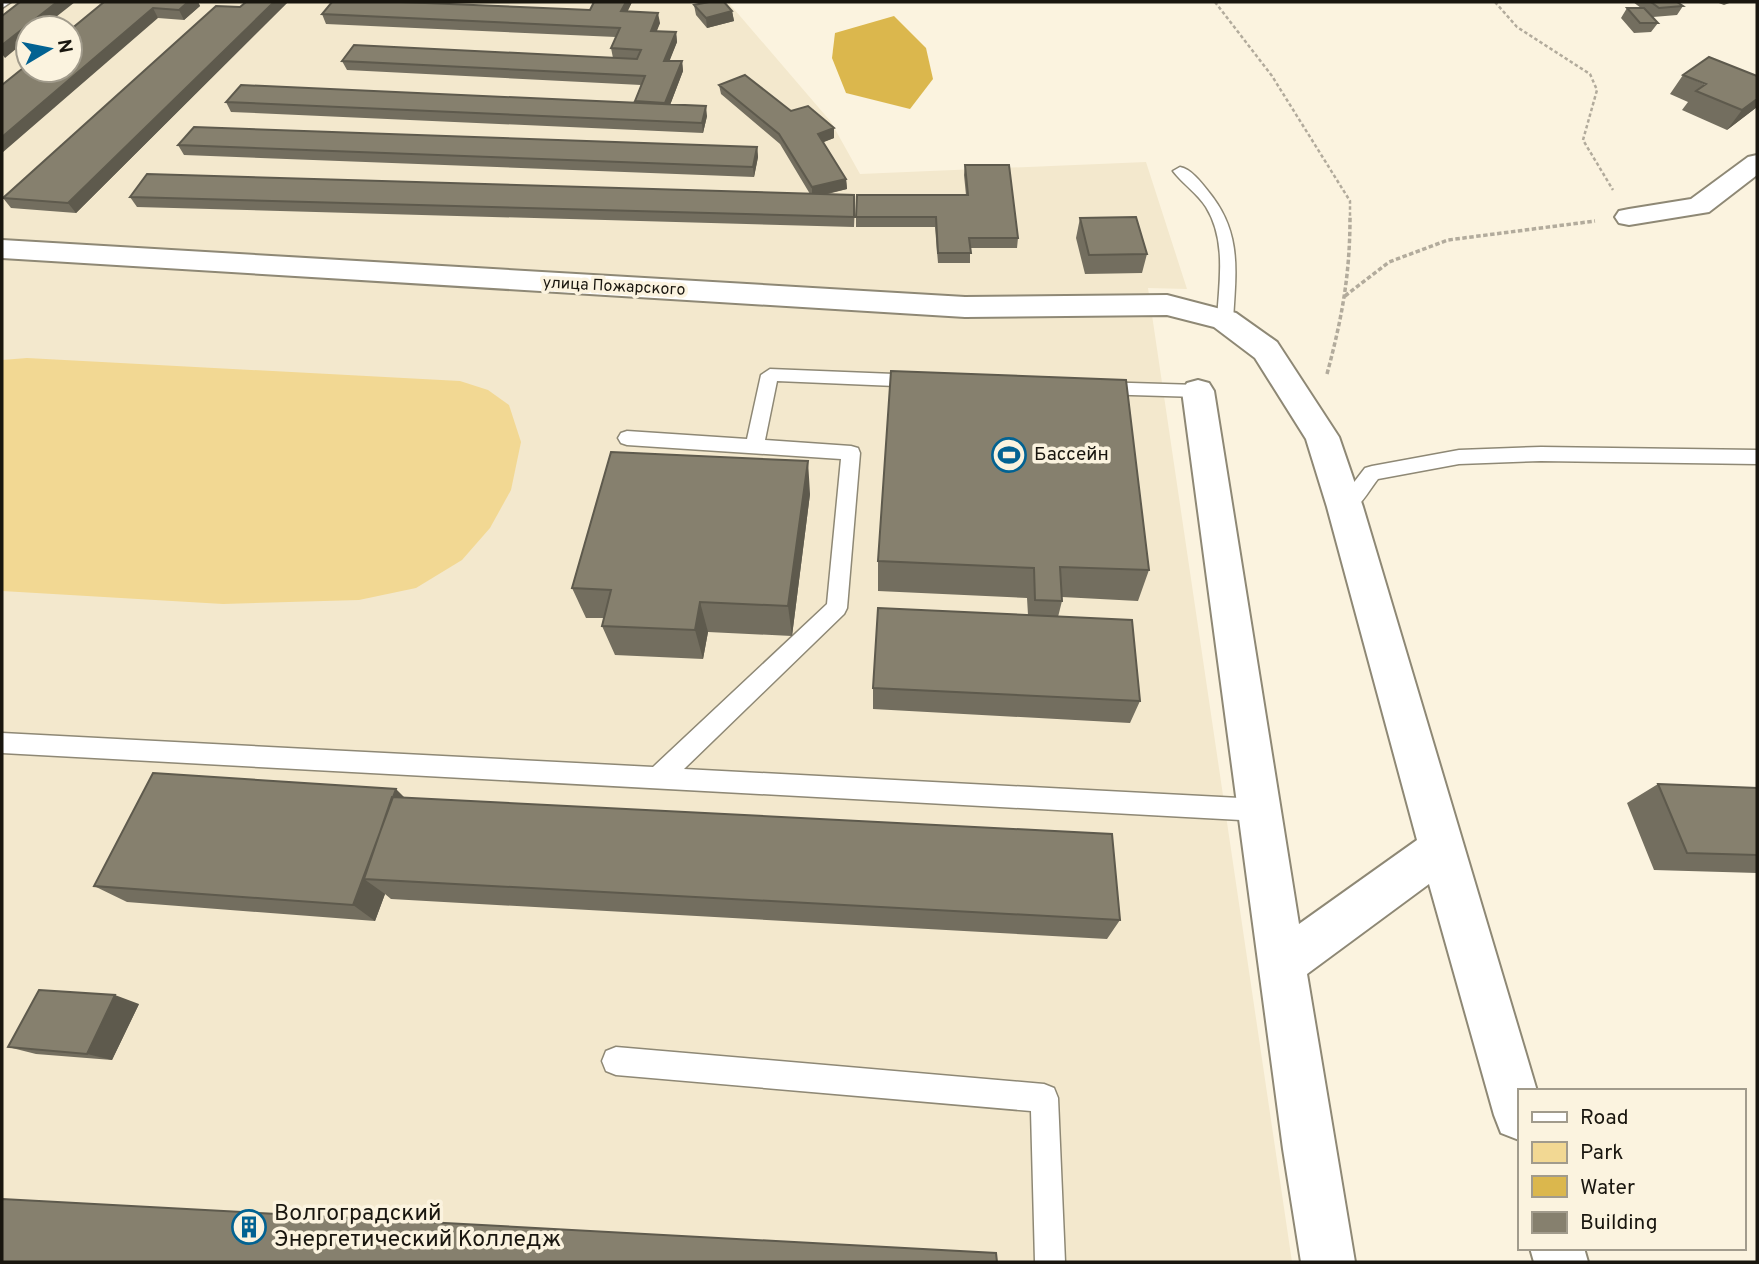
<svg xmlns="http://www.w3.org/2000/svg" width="1759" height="1264" font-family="Overpass,sans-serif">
  <rect width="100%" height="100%" fill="#fbf3df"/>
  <!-- built -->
  <path fill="#f3e8cd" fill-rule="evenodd" d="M 2,2 L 728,2 L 831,122 L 860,174 L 1146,162 L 1187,289 L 1148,288 L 1292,1262 L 2,1262 ZM 28,28 L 70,28 L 70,70 L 28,70 Z"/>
  <!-- green -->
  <path fill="#f2d893" d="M 27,358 L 460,381 L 488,390 L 509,405 L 521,442 L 511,490 L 490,528 L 462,560 L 416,588 L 359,600 L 223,604 L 2,591 L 2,360 Z"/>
  <!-- water -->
  <path fill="#dbb74d" d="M 894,16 L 926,48 L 933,79 L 910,109 L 846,93 L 832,58 L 835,33 Z"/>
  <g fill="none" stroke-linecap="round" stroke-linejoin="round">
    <!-- lane casing -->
    <g stroke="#8e8875" stroke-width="3">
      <path id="lane" d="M 2,2 L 11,2 L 2,8 Z
        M 1180,167 C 1191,169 1201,182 1208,191 C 1242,232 1236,270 1233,320 L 1231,324 L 1225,326 L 1217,320 C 1219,283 1227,241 1206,207 C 1197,193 1183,184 1173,171 Z
        M 770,369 L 919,375 L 928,381 L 919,387 L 777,381 L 765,440 L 851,446 L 858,448 L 860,453 L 847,608 L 844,614 L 684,769 L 1259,799 L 1267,802 L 1271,810 L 1267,818 L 1259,821 L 2,753 L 2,733 L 653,767 L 827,604 L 841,459 L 627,445 L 621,443 L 618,438 L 621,433 L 627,431 L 747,439 L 761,375 Z
        M 1098,382 L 1198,385 L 1207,391 L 1198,397 L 1098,394 L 1089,388 Z
        M 1541,447 L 1757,450 L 1757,464 L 1541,461 L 1459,464 L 1378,479 C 1368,491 1356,518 1338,512 L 1335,507 L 1365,468 L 1372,466 L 1459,450 Z
        M 616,1047 L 1044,1084 L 1054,1088 L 1058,1098 L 1065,1262 L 1035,1262 L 1031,1111 L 616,1075 L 606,1071 L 602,1061 L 606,1051 Z"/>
    </g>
    <!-- street casing -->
    <g stroke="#8e8875" stroke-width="4">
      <path id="street" d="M 1757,155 L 1757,175 L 1709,212 L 1629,225 L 1619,223 L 1615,217 L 1619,211 L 1629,209 L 1691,199 L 1748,157 Z
        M 2,240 L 965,297 L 1167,295 L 1236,313 L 1277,342 L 1339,437 L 1363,507 L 1537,1091 L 1519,1091 L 1519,1140 L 1501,1133 L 1494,1115 L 1429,884 L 1307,974 L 1355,1262 L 1301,1262 L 1283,1149 L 1182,391 L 1187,383 L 1198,380 L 1209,383 L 1214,391 L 1299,924 L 1417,840 L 1327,507 L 1306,439 L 1255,358 L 1214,327 L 1167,315 L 965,317 L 2,258 Z
        M 1530,1248 L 1584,1248 L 1588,1262 L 1534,1262 Z"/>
    </g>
    <!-- path-far1 -->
    <path stroke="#b2ab9c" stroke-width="2.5" stroke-dasharray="3.5 2.5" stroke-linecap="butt" d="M 1215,2 L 1272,76 L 1350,201 L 1350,219
      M 1495,2 L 1517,27 L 1590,74 L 1597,90 L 1583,140 L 1613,190"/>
    <!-- path -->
    <path stroke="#b2ab9c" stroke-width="3.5" stroke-dasharray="4.5 2.5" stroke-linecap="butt" d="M 1345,296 L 1389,262 L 1448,240 L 1595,221
      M 1327,374 C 1342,318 1350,275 1350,217"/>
    <!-- lane -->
    <use href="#lane" fill="#fff" fill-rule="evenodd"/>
    <!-- street -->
    <use href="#street" fill="#fff" fill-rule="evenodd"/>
  </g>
  <!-- wall -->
  <path fill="#736e5f" d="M 104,2 L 198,2 L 200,6 L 184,20 L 158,18 Z
    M 246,2 L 288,2 L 76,213 L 11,208 L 3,198 L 240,7 Z
    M 594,2 L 632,2 L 627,12 L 660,23 L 656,31 L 676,32 L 677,42 L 669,61 L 682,61 L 683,71 L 670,105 L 707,116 L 703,133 L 231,112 L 226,102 L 635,103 L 635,101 L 641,85 L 347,70 L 342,61 L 613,58 L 611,48 L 616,37 L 326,24 L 322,14 L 590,10 Z
    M 1633,2 L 1677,2 L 1683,6 L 1677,15 L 1653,17 L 1658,23 L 1651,32 L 1634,33 L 1621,18 L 1627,8 L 1641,8 Z
    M 1716,2 L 1732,2 L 1724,5 Z
    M 694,5 L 732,11 L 734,21 L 707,28 L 696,15 Z
    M 1683,75 L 1757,107 L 1727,130 L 1682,110 L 1688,102 L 1670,94 Z
    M 719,85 L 791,111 L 834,138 L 823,142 L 846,179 L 847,189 L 824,195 L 855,205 L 854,227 L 137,207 L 130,197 L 810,194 L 780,144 L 721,94 Z
    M 178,145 L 757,147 L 758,157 L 754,177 L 184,155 Z
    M 965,165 L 1018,238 L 1017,248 L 970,248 L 970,263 L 938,263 L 935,227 L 856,227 L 856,217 L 966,195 L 964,175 Z
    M 1080,218 L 1147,254 L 1142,273 L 1085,274 L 1076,238 Z
    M 810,494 L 792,636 L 708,632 L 703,659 L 615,655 L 602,626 L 604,618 L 586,618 L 572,588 Z
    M 878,561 L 1149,570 L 1138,601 L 1062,597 L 1062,601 L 1058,617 L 1140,701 L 1130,723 L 873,709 L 873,688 L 1028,615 L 1027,598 L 878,591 Z
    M 1658,784 L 1757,788 L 1757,873 L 1654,870 L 1627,803 Z
    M 404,797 L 1120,920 L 1107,939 L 391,899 L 385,894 L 375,921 L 127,902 L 94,886 Z
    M 139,1004 L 112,1060 L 36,1054 L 8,1047 Z"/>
  <!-- shaded-wall -->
  <path fill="#5e5a4d" d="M 57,2 L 75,2 L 42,28 L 28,28 L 28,39 L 5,58 L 2,54 L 2,45 Z
    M 188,2 L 198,2 L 200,6 L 184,20 L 179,10 Z
    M 274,2 L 288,2 L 76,213 L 68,203 Z
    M 626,2 L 632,2 L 623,21 L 621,11 Z
    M 153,8 L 158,18 L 2,153 L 2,137 Z
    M 732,11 L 734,21 L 707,28 L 706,18 Z
    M 658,13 L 660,23 L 653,41 L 651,31 Z
    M 676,32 L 677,42 L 666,70 L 664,61 Z
    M 682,61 L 683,71 L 667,113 L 665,103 Z
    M 1757,99 L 1757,107 L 1727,130 L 1742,110 Z
    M 706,106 L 707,116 L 703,133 L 702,123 Z
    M 834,128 L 834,138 L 819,144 L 818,134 Z
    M 757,147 L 758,157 L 754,177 L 753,167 Z
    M 846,179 L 847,189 L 812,197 L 812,187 Z
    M 808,461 L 810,494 L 792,636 L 788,606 Z
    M 700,602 L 708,632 L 703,659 L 695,630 Z
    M 396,789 L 415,808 L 364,879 L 385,894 L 375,921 L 353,905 Z
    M 115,995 L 139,1004 L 112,1060 L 87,1054 Z"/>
  <!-- building -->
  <path fill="#86806e" stroke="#5e5a4d" stroke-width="2" d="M 20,2 L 57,2 L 2,45 L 2,16 Z
    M 104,2 L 188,2 L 179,10 L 153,8 L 2,137 L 2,85 L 28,64 L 28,70 L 70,70 L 70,30 Z
    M 246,2 L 274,2 L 68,203 L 3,198 L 216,6 L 240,7 Z
    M 332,2 L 401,2 L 590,10 L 594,2 L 626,2 L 621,11 L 658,13 L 651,31 L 676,32 L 664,61 L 682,61 L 665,103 L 635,101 L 645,76 L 342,61 L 354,45 L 637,59 L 641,50 L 611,48 L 620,28 L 322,14 Z
    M 709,2 L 724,2 L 732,11 L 706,18 L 694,5 Z
    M 1651,2 L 1677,2 L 1683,6 L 1659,8 Z
    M 1627,8 L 1644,8 L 1658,23 L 1640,23 Z
    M 1709,57 L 1757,76 L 1757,99 L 1742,110 L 1696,91 L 1706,84 L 1683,75 Z
    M 745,75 L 791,111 L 808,106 L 834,128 L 818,134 L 846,179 L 812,187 L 779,134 L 719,85 Z
    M 241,85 L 706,106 L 702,123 L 226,102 Z
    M 194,127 L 757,147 L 753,167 L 178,145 Z
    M 965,165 L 1009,165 L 1018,238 L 969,238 L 971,253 L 938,253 L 936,217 L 856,217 L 857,195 L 968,195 Z
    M 147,174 L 854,195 L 854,217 L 130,197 Z
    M 1136,217 L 1147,254 L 1089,255 L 1080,218 Z
    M 891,371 L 1126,380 L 1149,570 L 1060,567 L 1062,601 L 1035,600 L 1034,568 L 878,561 Z
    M 611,452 L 808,461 L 788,606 L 700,602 L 695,630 L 602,626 L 611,590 L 572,588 Z
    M 878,608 L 1132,620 L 1140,701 L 873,688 Z
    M 153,773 L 396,789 L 353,905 L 94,886 Z
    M 1658,784 L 1757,788 L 1757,855 L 1687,853 Z
    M 392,797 L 1112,834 L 1120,920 L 364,879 Z
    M 39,990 L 115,995 L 87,1054 L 8,1047 Z
    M 2,1199 L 996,1253 L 997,1262 L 2,1262 Z"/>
  <!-- icons -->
  <defs>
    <g id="stadium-ring" transform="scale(1.75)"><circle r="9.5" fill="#fbf3df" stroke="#026292" stroke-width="1.5"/><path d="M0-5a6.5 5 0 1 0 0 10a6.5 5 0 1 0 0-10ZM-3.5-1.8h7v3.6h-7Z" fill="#026292"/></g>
    <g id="building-ring" transform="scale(1.75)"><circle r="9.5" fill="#fbf3df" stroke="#026292" stroke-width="1.5"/><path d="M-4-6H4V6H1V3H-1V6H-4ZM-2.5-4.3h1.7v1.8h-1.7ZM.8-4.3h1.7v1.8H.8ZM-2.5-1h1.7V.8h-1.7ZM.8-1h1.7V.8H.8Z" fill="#026292"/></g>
  </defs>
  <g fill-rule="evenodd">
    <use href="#stadium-ring" x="1009" y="455"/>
    <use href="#building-ring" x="249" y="1227"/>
  </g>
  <g text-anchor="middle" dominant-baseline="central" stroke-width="7" stroke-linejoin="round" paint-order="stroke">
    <!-- far-street labels -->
    <g font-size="16" fill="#19160f" stroke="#fbf3df">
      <text transform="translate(614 287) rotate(3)">улица Пожарского</text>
    </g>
    <!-- poi labels -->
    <g font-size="19" fill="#19160f" stroke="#fbf3df" text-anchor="start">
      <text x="1034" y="455">Бассейн</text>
    </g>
    <!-- near-poi labels -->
    <g font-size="23" fill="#19160f" stroke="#fbf3df" text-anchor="start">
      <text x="274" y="1214">Волгоградский<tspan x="274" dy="26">Энергетический Колледж</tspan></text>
    </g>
  </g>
  <!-- border -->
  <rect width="1759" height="1264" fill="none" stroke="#19160f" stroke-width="7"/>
  <!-- legend -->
  <rect x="1518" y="1089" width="228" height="161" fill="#fbf3df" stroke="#a19b8c" stroke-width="2"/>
  <rect x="1532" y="1112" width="35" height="10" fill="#ffffff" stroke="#a19b8c" stroke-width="2"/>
  <text x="1580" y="1124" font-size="21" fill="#19160f">Road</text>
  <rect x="1532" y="1142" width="35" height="21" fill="#f2d893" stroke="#a19b8c" stroke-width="2"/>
  <text x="1580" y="1159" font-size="21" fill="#19160f">Park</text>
  <rect x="1532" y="1176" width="35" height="21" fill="#dbb74d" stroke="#a19b8c" stroke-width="2"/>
  <text x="1580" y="1194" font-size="21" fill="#19160f">Water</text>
  <rect x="1532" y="1212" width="35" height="21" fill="#86806e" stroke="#a19b8c" stroke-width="2"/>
  <text x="1580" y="1229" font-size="21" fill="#19160f">Building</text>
  <!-- north arrow -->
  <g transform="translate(49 49) rotate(80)"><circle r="33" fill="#fbf3df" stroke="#a19b8c" stroke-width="2"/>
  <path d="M0-5L12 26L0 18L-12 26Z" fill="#026292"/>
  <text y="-10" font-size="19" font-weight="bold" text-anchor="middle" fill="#19160f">N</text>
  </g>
</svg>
